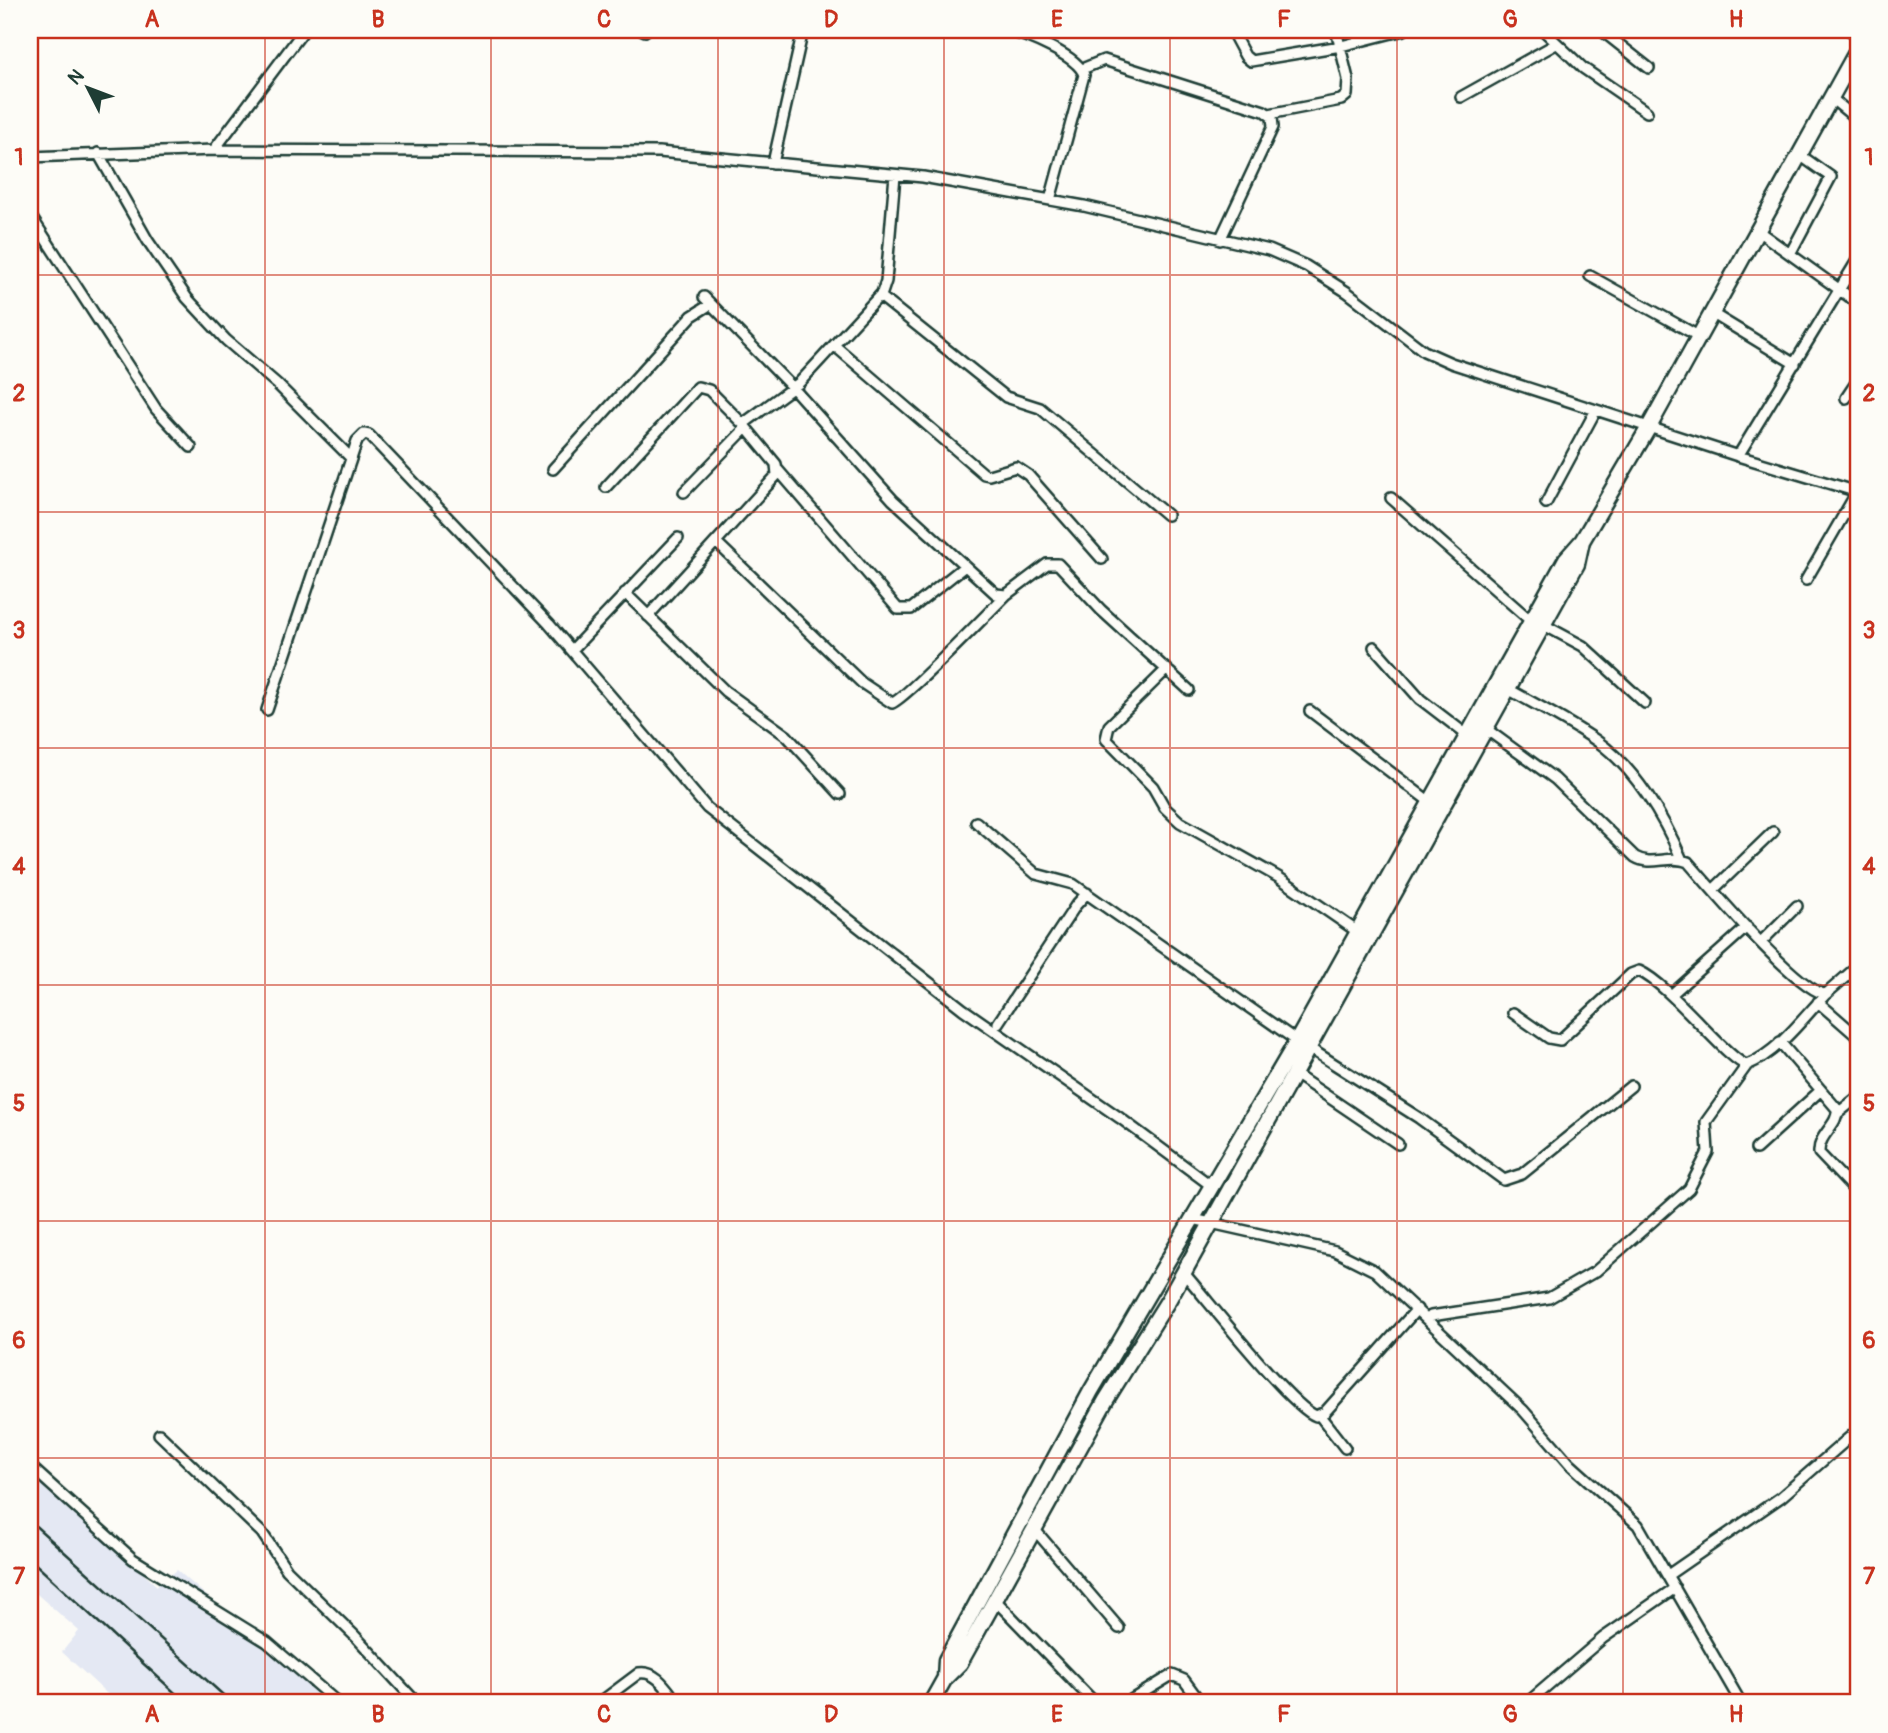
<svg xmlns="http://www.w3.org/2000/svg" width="1888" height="1733" font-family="Pangolin,sans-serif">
  <rect width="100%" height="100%" fill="#fdfcf7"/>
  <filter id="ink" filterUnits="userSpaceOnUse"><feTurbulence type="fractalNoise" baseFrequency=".0143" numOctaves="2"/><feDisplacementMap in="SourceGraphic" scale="14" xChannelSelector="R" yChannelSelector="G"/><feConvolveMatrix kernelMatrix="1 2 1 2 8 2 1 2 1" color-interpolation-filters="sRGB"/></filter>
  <g filter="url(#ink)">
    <!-- built -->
    <path fill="#e4e8f3" d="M 30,1471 L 157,1586 L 177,1570 L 329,1703 L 117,1703 L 62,1652 L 79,1631 L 30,1588 Z"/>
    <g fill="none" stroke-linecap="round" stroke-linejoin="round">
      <!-- street casing -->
      <g stroke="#1f3d34" stroke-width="14">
        <path id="street" d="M 643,30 L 645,31
          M 1006,30 C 1025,35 1078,55 1084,75 L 1050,200
          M 1231,30 L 1245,56 L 1251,61 L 1341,46 L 1404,30
          M 1543,30 L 1583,68 L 1647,112
          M 1601,30 L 1649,68
          M 1849,30 L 1858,35
          M 1082,69 L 1104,60 L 1264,111 L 1272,117 L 1273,127 L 1220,240
          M 1461,97 L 1556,44
          M 1831,98 L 1858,120
          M 1269,114 L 1341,100 L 1347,95 L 1348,79 L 1336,30
          M 214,150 L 304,30
          M 98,153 L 148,241 L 187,298 L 226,340 L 277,384 L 351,458
          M 30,157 L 214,150 L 659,152 L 923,177 L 1084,206 L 1269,250 L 1306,266 L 1347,292 L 1424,351 L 1451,363 L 1738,456 L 1858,492
          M 773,163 L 803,30
          M 30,215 L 156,409 L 191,447
          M 1758,231 L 1858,303
          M 1790,254 L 1831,177 L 1800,155
          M 1590,276 L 1700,337
          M 880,296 L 1006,397 L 1040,408 L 1167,515
          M 704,297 L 793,388 L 893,500 L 996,594 L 1006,595 L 1047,564 L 1058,564 L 1101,610 L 1189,690
          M 1713,314 L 1795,364
          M 835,346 L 984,474 L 989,475 L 1016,467 L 1028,475 L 1102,559
          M 1846,398 L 1858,380
          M 1738,456 L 1858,259
          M 553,469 L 692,316 L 711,304
          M 778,470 L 898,609 L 911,609 L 965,566
          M 606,487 L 698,387 L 709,390 L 743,424
          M 684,492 L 746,428
          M 1391,498 L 1531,621
          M 1546,503 L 1596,410
          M 716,542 L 862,683 L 892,703 C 903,701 991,610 1006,595
          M 1806,580 L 1857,492
          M 625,593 L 725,691 L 787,736 L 840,794
          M 648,616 L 777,475 L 776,464 L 743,424 L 799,383 L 882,293 L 886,281 L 895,175
          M 1544,625 L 1583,646 L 1645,703
          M 1374,647 L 1420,699 L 1467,735
          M 572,650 L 678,538
          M 1167,669 L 1109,726 L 1106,739 L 1153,787 L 1165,808 L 1180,822 L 1278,877 L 1358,932
          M 1508,689 C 1538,706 1570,722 1597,741 C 1635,768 1664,818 1682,860
          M 267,710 L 357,441 L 364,434 L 369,435 L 549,624 L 707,808 L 963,1009 L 1120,1118 L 1213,1187
          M 1310,711 L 1434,805
          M 1486,729 L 1555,779 L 1635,857 C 1652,867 1670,854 1688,862 C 1710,887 1799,993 1826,994 L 1858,966
          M 976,822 L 1036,874 L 1073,884 L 1297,1041
          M 1713,890 L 1773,832
          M 1761,942 L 1797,906
          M 1672,994 L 1747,927
          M 1818,1002 L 1858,1037
          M 1513,1013 L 1549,1038 L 1560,1040 L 1631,974 L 1639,971 C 1671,985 1729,1062 1747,1065 C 1779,1052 1803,1018 1826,994
          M 998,1023 L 1076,905 L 1087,893
          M 1780,1042 L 1837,1109 C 1839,1125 1818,1134 1819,1153 L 1858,1194
          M 1309,1048 L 1419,1118 L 1504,1180 L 1522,1174 L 1631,1086
          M 1293,1073 L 1398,1144
          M 1838,1113 L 1858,1097
          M 1756,1149 L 1821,1090
          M 1193,1219 L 1335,1251 L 1375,1271 L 1523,1410 L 1570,1464 L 1638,1525 L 1741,1703
          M 1183,1272 C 1207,1299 1291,1407 1316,1416 L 1325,1412 L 1417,1309
          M 1431,1316 L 1549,1298 L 1596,1271 L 1689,1189 L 1708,1152 L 1706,1122 L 1747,1065
          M 1320,1416 L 1345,1448
          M 159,1434 L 262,1533 L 287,1570 L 355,1636 L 417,1703
          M 30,1466 L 133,1559 L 267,1642 L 338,1703
          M 1035,1530 L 1119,1628
          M 1668,1575 L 1781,1497 L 1858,1430
          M 996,1601 L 1095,1703
          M 599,1703 L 639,1673 C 657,1670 668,1691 678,1703
          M 1126,1703 L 1172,1675 L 1184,1680 L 1201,1703
          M 1527,1703 L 1603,1638 L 1675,1588"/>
      </g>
      <!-- primary casing -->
      <g stroke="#1f3d34" stroke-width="19">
        <path id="primary" d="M 945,1678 L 946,1660 L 1091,1391 L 1297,1041 L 1566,559 L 1582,541 L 1649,427 L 1858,49
          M 931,1703 L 945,1678 L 960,1663 L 1106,1400 L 1169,1299 L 1577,564 L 1582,541"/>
      </g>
      <!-- street -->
      <use href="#street" stroke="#fdfcf7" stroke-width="9"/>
      <!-- primary -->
      <use href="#primary" stroke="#fdfcf7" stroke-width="14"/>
      <!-- rail -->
      <path stroke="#1f3d34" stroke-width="2.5" d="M 30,1521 L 232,1703
        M 30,1559 L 186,1703"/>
    </g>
  </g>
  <!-- grid -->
  <path fill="none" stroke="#c8321e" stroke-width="2" stroke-opacity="0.55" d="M 265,30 L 265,1703M 491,30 L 491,1703M 718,30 L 718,1703M 944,30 L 944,1703M 1170,30 L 1170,1703M 1397,30 L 1397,1703M 1623,30 L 1623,1703M 30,275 L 1858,275M 30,512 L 1858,512M 30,748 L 1858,748M 30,985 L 1858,985M 30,1221 L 1858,1221M 30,1458 L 1858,1458"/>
  <!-- margin -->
  <rect width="1888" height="1733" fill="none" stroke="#fdfcf7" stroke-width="77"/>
  <!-- north arrow -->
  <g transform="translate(88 88) rotate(312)" stroke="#fdfcf7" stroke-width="5" paint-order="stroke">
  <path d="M0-5L12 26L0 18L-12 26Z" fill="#1f3d34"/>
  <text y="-10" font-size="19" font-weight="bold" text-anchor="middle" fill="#1f3d34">N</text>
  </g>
  <rect x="38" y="38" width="1812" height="1656" fill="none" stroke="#c8321e" stroke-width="2.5"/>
  <g font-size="23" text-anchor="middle" font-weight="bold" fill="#c8321e">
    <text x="152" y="27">A</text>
    <text x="378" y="27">B</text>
    <text x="604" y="27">C</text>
    <text x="831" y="27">D</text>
    <text x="1057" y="27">E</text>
    <text x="1284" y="27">F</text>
    <text x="1510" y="27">G</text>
    <text x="1736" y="27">H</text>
    <text x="19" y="165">1</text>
    <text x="1869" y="165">1</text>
    <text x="19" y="401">2</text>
    <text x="1869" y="401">2</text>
    <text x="19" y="638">3</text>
    <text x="1869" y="638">3</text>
    <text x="19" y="874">4</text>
    <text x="1869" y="874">4</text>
    <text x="19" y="1111">5</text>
    <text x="1869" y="1111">5</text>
    <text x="19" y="1348">6</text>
    <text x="1869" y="1348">6</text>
    <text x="19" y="1584">7</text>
    <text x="1869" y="1584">7</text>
    <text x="152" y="1722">A</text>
    <text x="378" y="1722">B</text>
    <text x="604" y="1722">C</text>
    <text x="831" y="1722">D</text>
    <text x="1057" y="1722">E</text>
    <text x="1284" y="1722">F</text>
    <text x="1510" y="1722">G</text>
    <text x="1736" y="1722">H</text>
  </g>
</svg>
